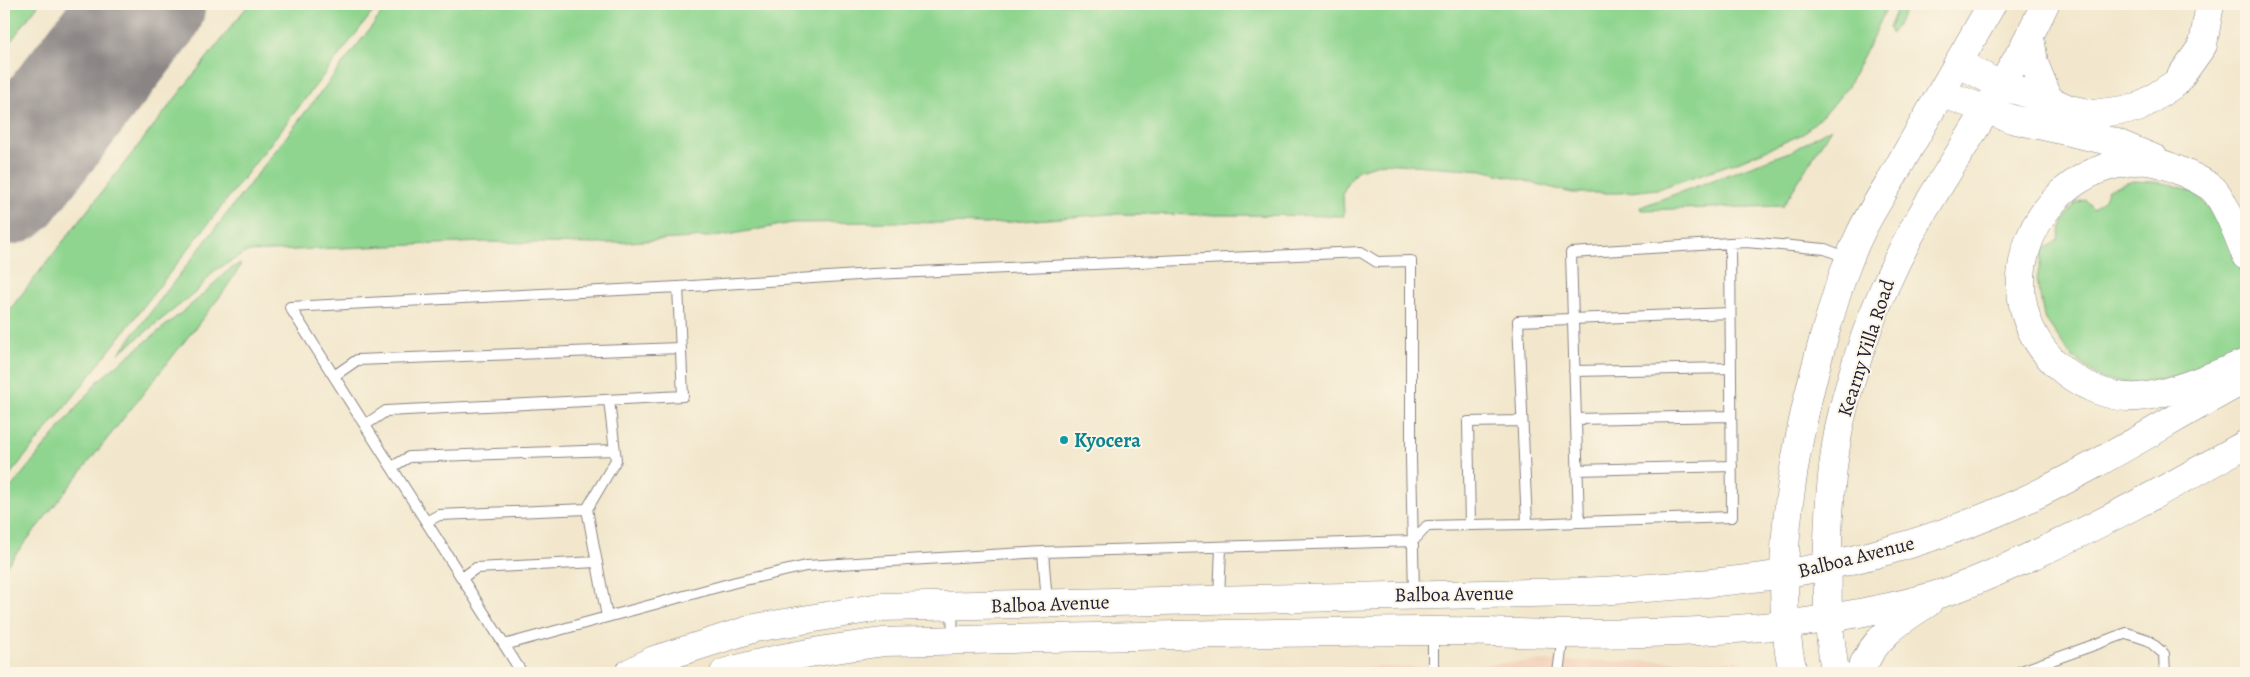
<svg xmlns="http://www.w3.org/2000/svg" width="2250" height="677" font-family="Alegreya,serif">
  <rect width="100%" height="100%" fill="#fcf5e5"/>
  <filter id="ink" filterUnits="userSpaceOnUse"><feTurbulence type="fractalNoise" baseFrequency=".02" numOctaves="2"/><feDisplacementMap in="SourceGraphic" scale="10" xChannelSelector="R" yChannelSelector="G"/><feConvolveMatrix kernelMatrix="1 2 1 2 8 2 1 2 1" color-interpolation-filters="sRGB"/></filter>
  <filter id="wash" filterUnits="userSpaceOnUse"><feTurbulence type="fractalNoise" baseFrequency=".0096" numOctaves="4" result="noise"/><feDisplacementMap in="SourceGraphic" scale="20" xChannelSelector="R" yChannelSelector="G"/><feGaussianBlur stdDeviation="1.12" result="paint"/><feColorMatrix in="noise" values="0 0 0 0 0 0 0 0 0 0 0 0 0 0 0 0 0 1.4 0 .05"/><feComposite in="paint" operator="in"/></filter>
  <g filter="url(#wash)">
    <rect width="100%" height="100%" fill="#f2e7cc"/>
    <!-- built -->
    <path fill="#f3d4be" d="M 1536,661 L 1735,661 L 1745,664 L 1759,673 L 981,673 L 1053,669 L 1454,667 Z"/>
    <!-- green -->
    <path fill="#8fd58f" stroke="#587c65" d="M 4,4 L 39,4 L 4,50 Z
      M 249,4 L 379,4 L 70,401 L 4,482 L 4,317 Z
      M 389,4 L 1888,4 L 1877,29 L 1848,86 L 1833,105 L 1803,134 L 1740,161 L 1658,189 L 1621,193 L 1572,193 L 1483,170 L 1383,163 L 1358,170 L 1347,183 L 1343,194 L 1344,216 L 1110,214 L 986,224 L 894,222 L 792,223 L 722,236 L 597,244 L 483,242 L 247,252 L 214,271 L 196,292 L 119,353 Z
      M 1899,4 L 1910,4 L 1891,34 L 1889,28 Z
      M 1831,128 L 1783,206 L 1641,210 L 1640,207 L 1792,151 Z
      M 2133,181 C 2153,182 2172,182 2190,191 C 2209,201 2230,236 2238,256 C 2244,271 2246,322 2245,340 L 2181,375 L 2139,384 L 2103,380 L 2072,357 L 2044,317 L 2037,279 L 2043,250 L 2058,240 L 2063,222 L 2075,203 L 2086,200 L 2093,209 L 2104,199 L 2108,189 Z
      M 240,263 L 240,267 L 222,294 L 4,569 L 4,496 L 99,380 L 198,299 L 225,273 Z"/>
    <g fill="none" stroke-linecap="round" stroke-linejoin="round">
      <!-- runway -->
      <path stroke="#8a8484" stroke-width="121" d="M 4,185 L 145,4"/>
    </g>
  </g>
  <g filter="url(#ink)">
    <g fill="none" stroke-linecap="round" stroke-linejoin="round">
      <!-- lane casing -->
      <g stroke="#8a8484" stroke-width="12">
        <path id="lane" d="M 1730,243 L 1732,517 L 1579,522 L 1571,253 L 1746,242 L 1825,249 L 1848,258
          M 1574,371 L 1731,368
          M 334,376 L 357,360 L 680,348
          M 1576,419 L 1731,416
          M 1522,421 L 1468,422 L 1470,525 L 1527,524
          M 365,425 L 386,411 L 683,396 L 678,287
          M 392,467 L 409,457 L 614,450
          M 1577,470 L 1732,466
          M 426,522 L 439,515 L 587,509
          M 1579,522 L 1527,524 L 1518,321 L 1730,313
          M 1043,552 L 1047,603
          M 462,578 L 476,568 L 597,562
          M 1219,598 L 1221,547
          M 952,607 L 953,640
          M 607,617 L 587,509 L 616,460 L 609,400
          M 1433,632 L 1433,673
          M 504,645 L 736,582 L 806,566 L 1043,552 L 1413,541 L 1427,526 L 1470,525
          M 522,673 L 290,307 L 678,287 L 873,274 L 1361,252 L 1377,262 L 1411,261 L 1411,459 L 1414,594
          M 1558,673 L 1563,635
          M 2016,673 L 2127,633 L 2148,640 L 2164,654 L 2165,673"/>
      </g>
      <!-- secondary casing -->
      <g stroke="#8a8484" stroke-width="29">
        <path id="secondary" d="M 1958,63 L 1992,4
          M 1828,619 C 1827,554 1827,487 1840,423 C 1856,352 1883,282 1919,219 C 1961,147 2010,80 2045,4
          M 629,673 L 654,660 L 755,628 L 880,607 L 1577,592 C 1647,589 1715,584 1784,574
          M 724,673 C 776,657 830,649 884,642 C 1065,638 1246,632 1428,631 C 1473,630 1519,634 1564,634 C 1638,634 1712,632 1786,625"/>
      </g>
      <!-- primary casing -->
      <g stroke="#8a8484" stroke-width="29">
        <path id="primary" d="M 1784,574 C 1867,560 1946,536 2023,501 C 2100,465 2171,419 2246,379
          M 1828,619 L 1835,673
          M 1786,625 C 1839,617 1895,608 1946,592 C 1976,582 2005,568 2034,555 C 2107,522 2176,483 2246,444
          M 1793,673 C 1770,570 1795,438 1824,337 C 1834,302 1844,267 1860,234 C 1869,215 1881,196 1892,178 C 1914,140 1936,102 1958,63
          M 1860,673 C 1872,639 1899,621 1928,603"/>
      </g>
      <!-- highway casing -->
      <g stroke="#8a8484" stroke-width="29">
        <path id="highway" d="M 2030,37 L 2034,63 L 2049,100
          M 1958,63 L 2002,86 L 2049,100 L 2069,109 L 2093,114 L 2138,108 L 2176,83 L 2203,45 L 2210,4
          M 1941,93 L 2012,119 L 2114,142 L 2155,159
          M 2246,256 C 2240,240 2225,201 2213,189 C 2203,181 2191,176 2180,171 C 2153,158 2136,158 2107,167 C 2023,194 1990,301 2056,364 C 2077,384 2109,399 2138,397 C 2173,394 2213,375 2246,363"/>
      </g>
      <!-- lane -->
      <use href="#lane" stroke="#fff" stroke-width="10"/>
      <!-- secondary -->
      <use href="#secondary" stroke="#fff" stroke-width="28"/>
      <!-- primary -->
      <use href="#primary" stroke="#fff" stroke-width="28"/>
      <!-- highway -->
      <use href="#highway" stroke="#fff" stroke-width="28"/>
    </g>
  </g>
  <!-- markers -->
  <circle fill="#0f9aa8" stroke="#fcf5e5" stroke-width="2" cx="1064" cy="440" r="5"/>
  <g text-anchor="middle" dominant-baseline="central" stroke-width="4" stroke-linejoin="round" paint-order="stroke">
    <!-- street labels -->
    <g font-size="20" fill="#22223b" stroke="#fcf5e5">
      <text transform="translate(1866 348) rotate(-72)">Kearny Villa Road</text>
      <text transform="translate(1856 557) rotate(-14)">Balboa Avenue</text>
      <text transform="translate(1454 594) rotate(-1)">Balboa Avenue</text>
      <text transform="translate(1050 604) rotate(-2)">Balboa Avenue</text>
    </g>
    <!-- culture labels -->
    <g font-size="20" font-weight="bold" fill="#0d838f" stroke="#fcf5e5" text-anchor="start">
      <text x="1074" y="440">Kyocera</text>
    </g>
  </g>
  <!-- margin -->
  <rect width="2250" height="677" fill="none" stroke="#fcf5e5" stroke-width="20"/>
</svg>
